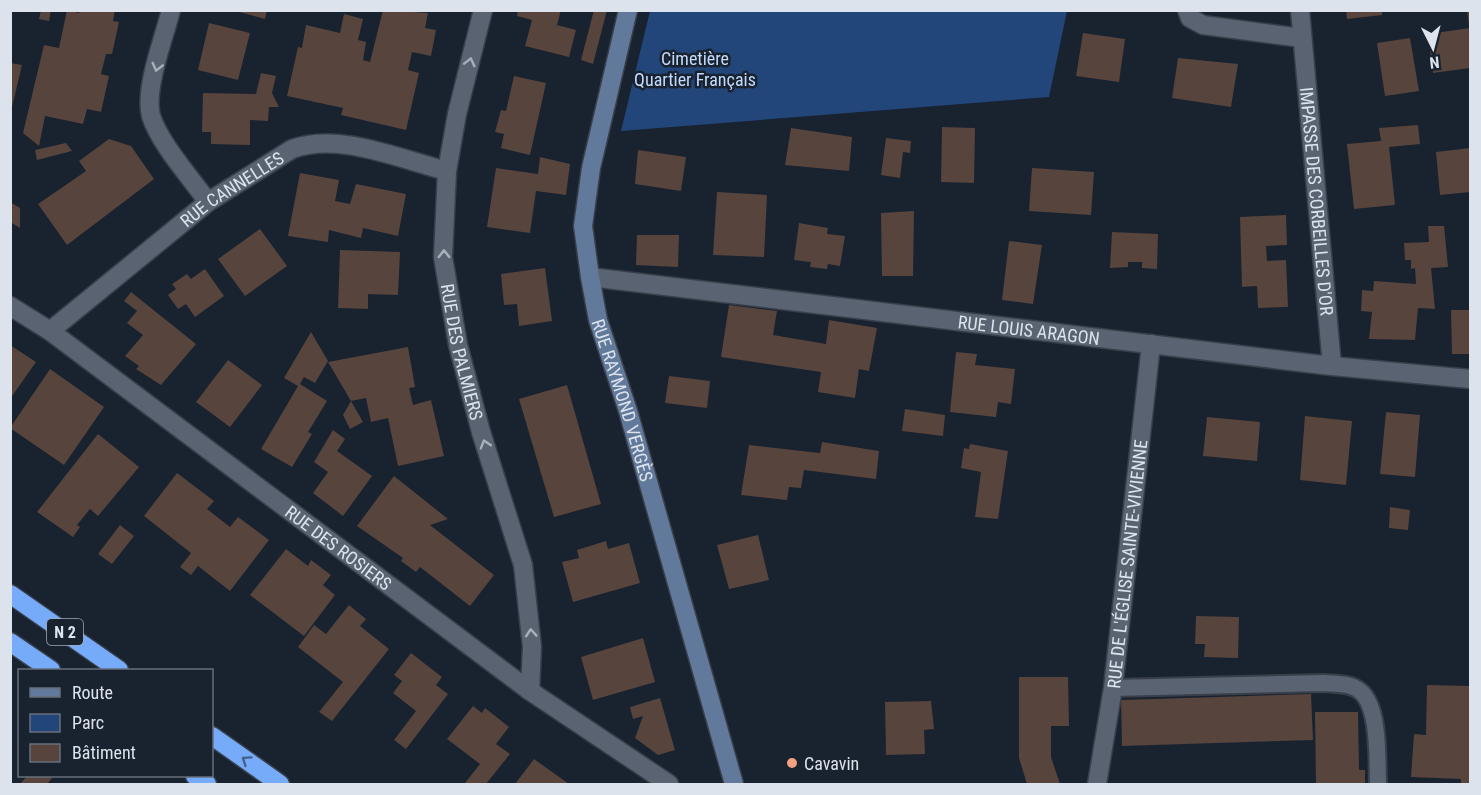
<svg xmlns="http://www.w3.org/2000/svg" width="1481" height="795" font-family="'Roboto Condensed',sans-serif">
  <rect width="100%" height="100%" fill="#19222f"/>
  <!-- green -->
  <path fill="#224679" d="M 650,11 L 650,10 L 1067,11 L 1049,97 L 621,131 Z"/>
  <!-- building -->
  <path fill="#56443d" d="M 41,10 L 51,10 L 49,21 L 39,19 Z
    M 67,10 L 79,13 L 79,10 L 115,10 L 113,21 L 119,22 L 112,54 L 106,54 L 101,74 L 109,76 L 101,112 L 87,109 L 83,124 L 45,116 L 39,146 L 23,133 L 44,45 L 59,48 Z
    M 232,10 L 267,10 L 265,19 Z
    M 383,10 L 428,13 L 425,28 L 436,30 L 431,56 L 412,52 L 408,70 L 419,73 L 406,130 L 341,115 L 343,108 L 287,96 L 298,47 L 302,48 L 306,25 L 340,33 L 344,14 L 363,19 L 358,40 L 366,42 L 363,60 L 370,62 Z
    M 518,10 L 561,10 L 557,25 L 576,30 L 569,57 L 525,46 L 532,20 L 517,16 Z
    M 594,10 L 607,10 L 593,64 L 581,60 Z
    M 1346,10 L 1382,10 L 1382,15 L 1347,19 Z
    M 1467,10 L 1470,10 L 1470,25 L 1469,25 Z
    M 209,23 L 250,33 L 238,80 L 198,70 Z
    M 1470,28 L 1470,68 L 1433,73 L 1428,34 Z
    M 1083,33 L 1125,39 L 1119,82 L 1076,76 Z
    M 1410,38 L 1419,91 L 1385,96 L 1377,43 Z
    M 1178,58 L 1238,64 L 1231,107 L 1172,98 Z
    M 10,63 L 22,65 L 11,111 L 10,111 Z
    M 261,73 L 276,76 L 272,93 L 279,107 L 269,107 L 268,121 L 250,120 L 250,145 L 211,144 L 211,132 L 202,132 L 203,93 L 256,94 Z
    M 514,76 L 546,83 L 530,155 L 501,148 L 504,134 L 495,132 L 501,110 L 506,111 Z
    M 1418,125 L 1420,144 L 1389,147 L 1395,205 L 1354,209 L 1347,144 L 1381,141 L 1379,128 Z
    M 942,127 L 975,128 L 974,183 L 941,182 Z
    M 791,128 L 852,137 L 849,171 L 785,165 Z
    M 886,138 L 911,141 L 910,153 L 903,152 L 900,178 L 881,175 Z
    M 109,139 L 131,146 L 154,179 L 67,245 L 38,204 L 86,171 L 79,161 Z
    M 66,143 L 72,151 L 37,160 L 35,150 Z
    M 1470,148 L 1470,192 L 1440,195 L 1436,152 Z
    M 638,150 L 686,157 L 681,191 L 635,184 Z
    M 540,157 L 570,164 L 566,195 L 536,191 L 530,233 L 487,227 L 496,168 L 538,174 Z
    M 1032,168 L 1094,172 L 1091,215 L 1029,211 Z
    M 300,173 L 339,180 L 335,201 L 350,204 L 356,184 L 406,194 L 398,236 L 363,228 L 361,238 L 329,230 L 328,242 L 288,236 Z
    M 717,192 L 767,195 L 764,257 L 713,255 Z
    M 10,202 L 20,208 L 20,228 L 10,222 Z
    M 914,211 L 913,276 L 882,276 L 881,213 Z
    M 1286,215 L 1287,245 L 1266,246 L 1267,261 L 1286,260 L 1288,307 L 1258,308 L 1257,286 L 1242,287 L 1240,217 Z
    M 799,223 L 828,228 L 827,234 L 845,236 L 840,266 L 828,264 L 827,269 L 810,267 L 811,262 L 794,260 Z
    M 1428,226 L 1444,226 L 1448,267 L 1431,268 L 1435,309 L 1418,308 L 1415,340 L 1369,339 L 1372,312 L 1361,311 L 1362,290 L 1373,291 L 1374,281 L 1416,284 L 1415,268 L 1411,269 L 1411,260 L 1405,260 L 1404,243 L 1429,242 Z
    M 260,229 L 287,266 L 245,296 L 218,259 Z
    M 1112,232 L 1158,234 L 1157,269 L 1142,268 L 1142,262 L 1128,262 L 1128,267 L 1110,268 Z
    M 637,235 L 679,235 L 678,267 L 636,265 Z
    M 1009,241 L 1042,245 L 1033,304 L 1002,300 Z
    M 340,250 L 400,252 L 398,295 L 368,294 L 368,309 L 338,308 Z
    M 545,268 L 552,321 L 519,326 L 517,304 L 504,305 L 501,274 Z
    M 205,269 L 224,296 L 195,317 L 186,304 L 178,309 L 168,295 L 176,289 L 172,284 L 187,274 L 191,279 Z
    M 131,292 L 196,344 L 161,385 L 136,369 L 139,366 L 125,356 L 143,335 L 127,323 L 137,311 L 124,301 Z
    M 729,305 L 777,311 L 773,335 L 826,344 L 829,320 L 877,328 L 869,371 L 859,369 L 855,398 L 818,392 L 821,372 L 721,357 Z
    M 1451,310 L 1470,310 L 1470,354 L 1452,354 Z
    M 311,332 L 328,361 L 315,383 L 304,377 L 300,384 L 327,401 L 308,432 L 312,434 L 292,467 L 261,449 L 298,386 L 284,378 Z
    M 10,345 L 36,362 L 10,399 Z
    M 408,347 L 415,387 L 409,388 L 413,405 L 431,400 L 444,456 L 398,466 L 388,418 L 371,422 L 366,398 L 351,401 L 328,362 Z
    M 956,352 L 977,354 L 975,365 L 1015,369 L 1011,404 L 998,402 L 996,417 L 950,412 Z
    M 228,360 L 262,385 L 230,427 L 196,402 Z
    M 50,369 L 104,407 L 64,465 L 10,428 Z
    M 669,376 L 710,381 L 707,408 L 665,403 Z
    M 567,385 L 601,504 L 554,517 L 519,399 Z
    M 351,401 L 363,422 L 350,429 L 343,415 Z
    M 905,409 L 945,415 L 943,436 L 902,431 Z
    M 1386,412 L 1420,415 L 1415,477 L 1380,474 Z
    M 1305,416 L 1352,421 L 1346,485 L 1300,480 Z
    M 1207,417 L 1260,422 L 1257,461 L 1203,456 Z
    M 333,430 L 345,439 L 337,451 L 372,476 L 343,516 L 313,493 L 328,472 L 314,462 Z
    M 98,434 L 139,467 L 98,516 L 90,509 L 77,525 L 80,527 L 73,537 L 37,512 Z
    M 822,442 L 879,451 L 876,479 L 804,470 L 801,488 L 789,487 L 787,500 L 741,495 L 749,445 L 820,453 Z
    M 970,444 L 1008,451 L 998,519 L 975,517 L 981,472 L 961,468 L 964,448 L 969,449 Z
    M 177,473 L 214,501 L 207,509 L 230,527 L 238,517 L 269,540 L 230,591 L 198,566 L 191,575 L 180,567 L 191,553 L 144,516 Z
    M 394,476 L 448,519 L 430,525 L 494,575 L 470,606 L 420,567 L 416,572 L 401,561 L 403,558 L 357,526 Z
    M 1390,507 L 1410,510 L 1408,530 L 1389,528 Z
    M 120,525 L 134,536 L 112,564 L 98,554 Z
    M 758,535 L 769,580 L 729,589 L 717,545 Z
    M 606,541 L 608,549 L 629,543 L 640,583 L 573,602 L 562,562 L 579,558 L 577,550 Z
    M 286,549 L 308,566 L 311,560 L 331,575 L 323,585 L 335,595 L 304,636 L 250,595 Z
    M 349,605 L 366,619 L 360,626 L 389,649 L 332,721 L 319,712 L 343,682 L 298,647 L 314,625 L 326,634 Z
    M 1196,616 L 1239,617 L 1238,658 L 1204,657 L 1205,644 L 1195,644 Z
    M 643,638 L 655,682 L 593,700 L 581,657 Z
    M 411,653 L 442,677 L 436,685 L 448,694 L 406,749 L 394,740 L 416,711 L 393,693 L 402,681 L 394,675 Z
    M 1019,677 L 1068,677 L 1069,726 L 1051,726 L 1051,757 L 1060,784 L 1027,784 L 1019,758 Z
    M 1427,685 L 1470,686 L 1470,784 L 1461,784 L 1461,779 L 1411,777 L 1414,734 L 1426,735 Z
    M 1311,694 L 1313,740 L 1122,746 L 1121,700 Z
    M 660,698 L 675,750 L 658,755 L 635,738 L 643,716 L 633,719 L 630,707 Z
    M 931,701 L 934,729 L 924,730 L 925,754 L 886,755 L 885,702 Z
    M 473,706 L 482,713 L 485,708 L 509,727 L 496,744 L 510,754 L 486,784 L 465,783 L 480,764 L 447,739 Z
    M 1315,712 L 1358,712 L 1359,770 L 1365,770 L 1365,784 L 1316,784 Z
    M 534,759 L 569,784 L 515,784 Z
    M 27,776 L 49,776 L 52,778 L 48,783 L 49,784 L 20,784 Z"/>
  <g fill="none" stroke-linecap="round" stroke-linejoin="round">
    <!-- lane casing -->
    <g stroke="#393f4a" stroke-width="20">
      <path id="lane" d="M 1113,688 L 1324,683 C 1336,684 1351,683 1360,691 C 1380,707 1377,760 1378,784"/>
    </g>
    <!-- street casing -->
    <g stroke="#393f4a" stroke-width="21">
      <g id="street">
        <path d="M 171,10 C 164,38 144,89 151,116 C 160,144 191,178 208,202"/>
        <path id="s1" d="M 483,10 L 457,114 L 447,171 L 443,257 L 458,345 L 481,432 L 523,565 L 532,647 L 530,691"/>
        <path d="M 1187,10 L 1190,18 L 1203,25 L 1302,38"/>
        <path id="s2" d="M 1300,10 L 1332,366"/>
        <path id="s3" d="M 590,277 L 1332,366 L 1470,379"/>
        <path id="s4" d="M 10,306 L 50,331 L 530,691 L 669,784"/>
        <path id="s5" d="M 50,331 L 208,202 L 292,149 C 340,132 399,159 447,171"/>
        <path id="s6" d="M 1097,784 L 1113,688 L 1151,344"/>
      </g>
    </g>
    <!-- secondary casing -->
    <g stroke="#393f4a" stroke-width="21">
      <g id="secondary">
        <path id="s7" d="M 628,10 L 591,168 L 583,226 L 590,277 L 598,320 L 628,411 L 734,784"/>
      </g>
    </g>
    <!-- highway casing -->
    <g stroke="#393f4a" stroke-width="21">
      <path id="highway" d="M 10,594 L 119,670
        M 10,642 L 51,670
        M 212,736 L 280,784
        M 195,776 L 207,784"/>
    </g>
    <!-- lane -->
    <use href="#lane" stroke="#596372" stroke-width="16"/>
    <!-- street -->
    <use href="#street" stroke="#596372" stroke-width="18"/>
    <!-- secondary -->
    <use href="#secondary" stroke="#61799a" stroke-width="18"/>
    <!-- highway -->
    <use href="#highway" stroke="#75abf9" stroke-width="18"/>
  </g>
  <!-- one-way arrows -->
  <defs><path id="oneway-chevron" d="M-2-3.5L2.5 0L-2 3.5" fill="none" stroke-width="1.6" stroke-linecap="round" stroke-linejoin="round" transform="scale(1.5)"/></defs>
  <g stroke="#a8b0bb">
    <use href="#oneway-chevron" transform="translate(470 62) rotate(-76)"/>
    <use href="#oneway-chevron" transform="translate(157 67) rotate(104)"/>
    <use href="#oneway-chevron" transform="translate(444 254) rotate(-91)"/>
    <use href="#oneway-chevron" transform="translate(485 444) rotate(-107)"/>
    <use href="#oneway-chevron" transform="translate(531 633) rotate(-94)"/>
  </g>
  <use stroke="#42608a" href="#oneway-chevron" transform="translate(246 760) rotate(-145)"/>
  <!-- markers -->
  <circle fill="#f2a081" stroke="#19222f" stroke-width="2" cx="792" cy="763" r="6"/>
  <g text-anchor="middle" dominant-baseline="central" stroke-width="5" stroke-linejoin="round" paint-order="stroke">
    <!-- shield labels -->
    <rect fill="#19222f" stroke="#a2a9b3" stroke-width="1.5" x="47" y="619" width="36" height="26" rx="4.5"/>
    <g font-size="16" font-weight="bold" fill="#dde3ec">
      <text x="65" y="632">N 2</text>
    </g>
    <!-- park labels -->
    <g font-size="18" fill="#c3dbfe" stroke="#19222f">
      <text x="695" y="58">Cimetière<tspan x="695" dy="21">Quartier Français</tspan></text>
    </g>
    <!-- street labels -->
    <g font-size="18" fill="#dde3ec" stroke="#19222f">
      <text stroke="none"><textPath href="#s5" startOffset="231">RUE CANNELLES</textPath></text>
      <text stroke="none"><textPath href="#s2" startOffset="192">IMPASSE DES CORBEILLES D'OR</textPath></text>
      <text stroke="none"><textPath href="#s3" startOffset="442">RUE LOUIS ARAGON</textPath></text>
      <text stroke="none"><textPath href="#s1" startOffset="348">RUE DES PALMIERS</textPath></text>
      <text stroke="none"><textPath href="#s7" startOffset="400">RUE RAYMOND VERGÈS</textPath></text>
      <text stroke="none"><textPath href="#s4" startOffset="408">RUE DES ROSIERS</textPath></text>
      <text stroke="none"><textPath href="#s6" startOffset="222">RUE DE L'ÉGLISE SAINTE-VIVIENNE</textPath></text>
    </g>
    <!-- poi labels -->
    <g font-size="18" fill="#dde3ec" stroke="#19222f" text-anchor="start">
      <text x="804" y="763">Cavavin</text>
    </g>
  </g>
  <!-- border -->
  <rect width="1481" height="795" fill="none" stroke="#dde3ec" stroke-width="24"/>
  <!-- legend -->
  <rect x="18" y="669" width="195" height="108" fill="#19222f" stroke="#676f7b" stroke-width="1.5"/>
  <rect x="30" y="688" width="30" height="9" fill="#61799a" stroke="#676f7b" stroke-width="1.5"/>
  <text x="72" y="699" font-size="18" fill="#dde3ec">Route</text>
  <rect x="30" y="714" width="30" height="18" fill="#224679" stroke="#676f7b" stroke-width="1.5"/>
  <text x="72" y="729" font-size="18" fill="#dde3ec">Parc</text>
  <rect x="30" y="744" width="30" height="18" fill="#56443d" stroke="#676f7b" stroke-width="1.5"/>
  <text x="72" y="759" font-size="18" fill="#dde3ec">Bâtiment</text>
  <!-- north arrow -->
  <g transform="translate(1433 48) rotate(174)" stroke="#19222f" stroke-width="4.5" paint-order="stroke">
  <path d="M0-4.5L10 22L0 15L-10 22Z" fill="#dde3ec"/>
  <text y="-9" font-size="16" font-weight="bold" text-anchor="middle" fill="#dde3ec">N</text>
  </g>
</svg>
